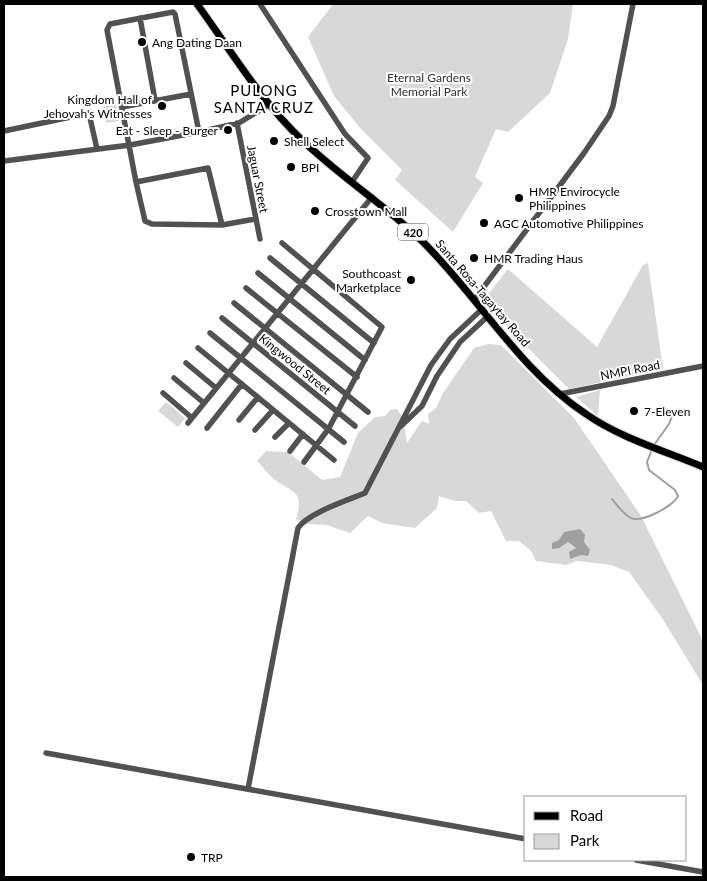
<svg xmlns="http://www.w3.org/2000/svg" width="707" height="881" font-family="Lato,sans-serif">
  <rect width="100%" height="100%" fill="#fff"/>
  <!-- green -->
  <path fill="#d8d8d8" d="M 333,4 L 573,4 L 568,39 L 550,93 L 508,132 L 496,129 L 475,177 L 483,183 L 453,232 L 395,180 L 402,170 L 361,129 L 334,96 L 308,37 Z
    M 115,98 L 119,121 L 106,123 L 102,100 Z
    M 648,263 L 663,369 L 569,389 L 482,302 L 508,269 L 597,347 L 643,265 Z
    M 488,344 L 501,345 L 574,418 L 641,516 L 703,641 L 703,685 L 662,618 L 629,572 L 611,565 L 577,561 L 566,565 L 536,561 L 531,551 L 519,541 L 506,541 L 491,511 L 479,513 L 466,501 L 455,501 L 439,496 L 437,508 L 415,528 L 382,523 L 368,516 L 350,533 L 327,525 L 308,524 L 296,519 C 305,490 292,493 274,479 C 268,474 263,467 257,461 L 266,451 L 288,452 L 322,480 L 340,477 L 358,433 L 375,417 L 385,416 L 390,410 L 397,409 L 403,418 L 407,443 L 422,421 L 429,424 L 428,414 L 436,408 L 443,393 L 474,348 Z
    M 600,390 L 598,416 L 576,397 Z
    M 166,402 L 185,418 L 178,427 L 158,411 Z"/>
  <!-- water -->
  <path fill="#9f9f9f" d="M 580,529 L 585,535 L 584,542 L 590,550 L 588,556 L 581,555 L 570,559 L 569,552 L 576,548 L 568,542 L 559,548 L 552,549 L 552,543 L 559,540 L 564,532 Z"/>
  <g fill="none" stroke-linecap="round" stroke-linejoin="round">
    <!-- stream -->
    <path stroke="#9f9f9f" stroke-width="2" d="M 654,445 L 669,424 L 673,414
      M 612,499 C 617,505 623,513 629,517 C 639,525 674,506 678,496 L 675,490 L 649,470 L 647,462 L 652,449"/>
    <!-- major casing -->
    <g stroke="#dbdbdb" stroke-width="9">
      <path id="major" d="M 197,4 C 230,49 260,100 301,139 C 339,176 384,204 422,241 C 478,296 519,370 586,414 C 620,438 665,451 703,467"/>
    </g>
    <!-- minor -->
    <path stroke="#515151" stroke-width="5.5" d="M 260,4 L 345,134 L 368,158 L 352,182
      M 140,18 L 155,100
      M 122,107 L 191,94
      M 237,123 L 260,239
      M 4,131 L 85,114 L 90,118 L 97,149
      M 199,132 L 175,14 L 173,12 L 110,24 L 107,30 L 136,182 L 145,221 L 152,224 L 222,225 L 255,219
      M 4,161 L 130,145 L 199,132 L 239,123 L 270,104
      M 136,182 L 208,168 L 222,225
      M 282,243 L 382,327 L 329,428 L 304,462
      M 270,258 L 374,343
      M 258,273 L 365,360
      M 246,288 L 357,377
      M 474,300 L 584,153 L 609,116 L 613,106 L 633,4
      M 234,303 L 368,412
      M 222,318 L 355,426
      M 210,333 L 344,442
      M 198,348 L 334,460
      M 186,363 L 216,388
      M 174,378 L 204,403
      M 163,393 L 192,418
      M 560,394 L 703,366
      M 239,420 L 258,397
      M 188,423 L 372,197
      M 401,426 L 422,406 L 437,376 L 460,342 L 487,317
      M 207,428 L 242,384
      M 255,430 L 273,410
      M 275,437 L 289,423
      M 290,451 L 303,434
      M 46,753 L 526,839
      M 248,789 L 298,528 C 308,513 348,500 365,493 L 431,365 L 450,339 L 481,310
      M 636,860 L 703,872"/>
    <!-- major -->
    <use href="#major" stroke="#000" stroke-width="7"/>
  </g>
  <!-- markers -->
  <g fill="#000" stroke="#fff" stroke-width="2">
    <circle cx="142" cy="42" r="5"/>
    <circle cx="162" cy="106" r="5"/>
    <circle cx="228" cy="130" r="5"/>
    <circle cx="274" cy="141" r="5"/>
    <circle cx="291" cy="167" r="5"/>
    <circle cx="519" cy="198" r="5"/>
    <circle cx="315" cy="211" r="5"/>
    <circle cx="484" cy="223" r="5"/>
    <circle cx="474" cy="258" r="5"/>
    <circle cx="411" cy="280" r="5"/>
    <circle cx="634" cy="411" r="5"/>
    <circle cx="191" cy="857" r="5"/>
  </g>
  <g text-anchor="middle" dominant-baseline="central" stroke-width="4" stroke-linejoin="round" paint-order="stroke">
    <!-- shield labels -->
    <rect fill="#fff" stroke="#4c4c4c" stroke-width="1" x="398" y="223.5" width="30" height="17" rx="4"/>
    <g font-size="11" font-weight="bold" fill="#000">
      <text x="413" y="232">420</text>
    </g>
    <!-- poi labels -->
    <g font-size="12" fill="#000" stroke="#fff" text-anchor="start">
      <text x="152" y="42">Ang Dating Daan</text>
      <text x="152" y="99" text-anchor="end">Kingdom Hall of<tspan x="152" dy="14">Jehovah's Witnesses</tspan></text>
      <text x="218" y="130" text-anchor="end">Eat - Sleep - Burger</text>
      <text x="284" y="141">Shell Select</text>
      <text x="301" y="167">BPI</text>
      <text x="529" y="191">HMR Envirocycle<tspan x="529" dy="14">Philippines</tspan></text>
      <text x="325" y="211">Crosstown Mall</text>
      <text x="494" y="223">AGC Automotive Philippines</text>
      <text x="484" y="258">HMR Trading Haus</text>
      <text x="401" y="273" text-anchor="end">Southcoast<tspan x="401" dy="14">Marketplace</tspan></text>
      <text x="644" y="411">7-Eleven</text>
      <text x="201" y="857">TRP</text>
    </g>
    <!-- park labels -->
    <g font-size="12" fill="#2f2f2f" stroke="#fff">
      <text x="429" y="77">Eternal Gardens<tspan x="429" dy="14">Memorial Park</tspan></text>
    </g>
    <!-- street labels -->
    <g font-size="12" fill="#000" stroke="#fff">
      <text transform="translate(258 179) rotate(79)">Jaguar Street</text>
      <text transform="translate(483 293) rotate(49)">Santa Rosa-Tagaytay Road</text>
      <text transform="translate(295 364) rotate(39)">Kingwood Street</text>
      <text transform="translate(630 370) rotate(-11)">NMPI Road</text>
    </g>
    <!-- quarter labels -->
    <g font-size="15" letter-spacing="1" fill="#000" stroke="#fff">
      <text x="264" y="90">PULONG<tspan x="264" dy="17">SANTA CRUZ</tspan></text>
    </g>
  </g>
  <!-- border -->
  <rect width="707" height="881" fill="none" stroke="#000000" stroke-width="10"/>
  <!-- legend -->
  <rect x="524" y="796" width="162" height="65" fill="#ffffff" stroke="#999999"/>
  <rect x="534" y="812" width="25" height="8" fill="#000000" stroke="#999999"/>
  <text x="570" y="821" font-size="15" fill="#000000">Road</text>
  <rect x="534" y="834" width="25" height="15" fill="#d8d8d8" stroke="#999999"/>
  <text x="570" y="846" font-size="15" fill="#000000">Park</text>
</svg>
